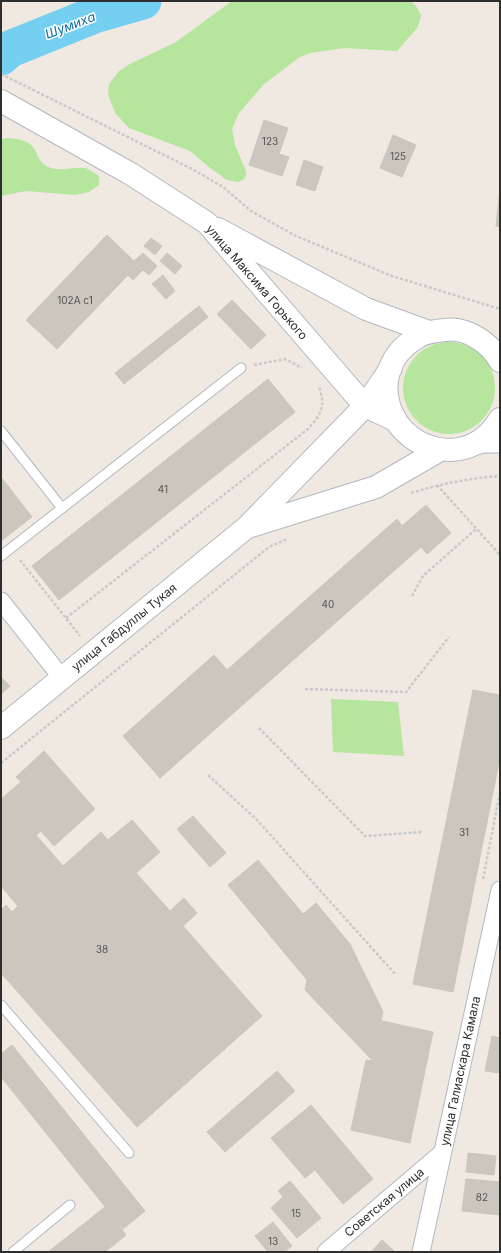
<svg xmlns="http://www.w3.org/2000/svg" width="501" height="1253" font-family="Inter,sans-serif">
  <rect width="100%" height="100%" fill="#efe9e1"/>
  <!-- green -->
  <path fill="#b6e59e" d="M 232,1 L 411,1 L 416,6 L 421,15 L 418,27 L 397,51 L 344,48 L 311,53 L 300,57 L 264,84 L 239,113 L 232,129 L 235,145 L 246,171 L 246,176 L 243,180 L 238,182 L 227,180 L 210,168 L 190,151 L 129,128 L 115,113 L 108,94 L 109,84 L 119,71 L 128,65 L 176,42 Z
    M 8,138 C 15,139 25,139 31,145 C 38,151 37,162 48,167 C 59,172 73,167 85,168 C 90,169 95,174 99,176 L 99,185 L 89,192 L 75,195 L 26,191 L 1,196 L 1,139 Z
    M403 388a46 46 0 1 1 92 0a46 46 0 1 1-92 0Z
    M 331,699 L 398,702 L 404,756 L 333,752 Z"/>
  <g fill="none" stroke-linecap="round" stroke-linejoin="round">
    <!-- river -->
    <path stroke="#75cff0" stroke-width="37" d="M 1,57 L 10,49 L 94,15 L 143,1"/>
  </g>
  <!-- building -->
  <path fill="#cbc7bf" stroke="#cbc5ba" d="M 264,120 L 288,128 L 279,154 L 289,157 L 282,176 L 249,165 Z
    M 393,135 L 416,145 L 402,177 L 380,168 Z
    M 304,160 L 323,167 L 315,191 L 296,185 Z
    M 500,189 L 500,227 L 496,226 Z
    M 107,235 L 134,261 L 143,253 L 157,266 L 149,275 L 143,270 L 133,280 L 128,275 L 57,349 L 26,320 Z
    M 151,238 L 162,246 L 155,255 L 144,246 Z
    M 167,253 L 182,266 L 175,274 L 160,261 Z
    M 163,275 L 175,291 L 166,299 L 152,284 Z
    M 232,300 L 266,335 L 251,349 L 217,314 Z
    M 199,306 L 208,317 L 124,384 L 115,373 Z
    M 268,379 L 295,412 L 59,600 L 32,566 Z
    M 1,477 L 32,517 L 1,541 Z
    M 426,505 L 451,533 L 427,554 L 421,547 L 160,778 L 123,736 L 214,655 L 227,670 L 397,519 L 402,526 Z
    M 1,677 L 10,686 L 1,694 Z
    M 473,690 L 500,695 L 500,757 L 453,992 L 413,984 Z
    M 44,751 L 95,809 L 54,846 L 41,831 L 36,835 L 63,866 L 101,832 L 108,840 L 132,820 L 160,852 L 136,873 L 170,911 L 184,898 L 197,913 L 183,926 L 262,1016 L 137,1127 L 1,973 L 1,910 L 6,905 L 12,912 L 18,906 L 1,886 L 1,799 L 21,782 L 16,777 Z
    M 193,816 L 226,853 L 210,867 L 177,829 Z
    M 258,860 L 303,914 L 316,903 L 350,944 L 383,1012 L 373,1061 L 305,990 L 307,980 L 228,885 Z
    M 382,1021 L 433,1032 L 410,1143 L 351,1130 L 366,1060 L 374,1061 Z
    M 492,1036 L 500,1038 L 500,1073 L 485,1071 Z
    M 12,1045 L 145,1211 L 123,1229 L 1,1077 L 1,1054 Z
    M 277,1071 L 295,1091 L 225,1152 L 207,1132 Z
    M 311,1105 L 373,1179 L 343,1204 L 315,1170 L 305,1178 L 271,1138 Z
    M 468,1153 L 496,1156 L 494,1175 L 466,1172 Z
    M 466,1179 L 500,1182 L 500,1215 L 462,1211 Z
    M 290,1181 L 321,1218 L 297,1238 L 271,1208 L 283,1197 L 278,1191 Z
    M 105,1207 L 126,1235 L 105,1252 L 48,1252 Z
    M 273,1222 L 292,1246 L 284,1252 L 268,1252 L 255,1236 Z
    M 382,1240 L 395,1252 L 371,1252 Z"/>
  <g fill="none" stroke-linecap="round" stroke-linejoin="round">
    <!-- service casing -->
    <g stroke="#b4b7c1" stroke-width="11">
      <path id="service" d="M 1,431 L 62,508
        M 1,556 L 241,368
        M 1,1005 L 129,1153
        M 13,1252 L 70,1205"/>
    </g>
    <!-- minor casing -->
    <g stroke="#b4b7c1" stroke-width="19">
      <path id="minor" d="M 471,447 L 484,444 L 500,444
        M 1,601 L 62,678
        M 326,1252 L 442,1153
        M 421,1252 L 500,890"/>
    </g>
    <!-- tertiary casing -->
    <g stroke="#b4b7c1" stroke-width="24">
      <path id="tertiary" d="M 1,101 L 131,174 L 207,223 L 365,406 L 395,420
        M 218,229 L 366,309 L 429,332"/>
    </g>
    <!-- secondary casing -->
    <g stroke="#b4b7c1" stroke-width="24">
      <path id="secondary" d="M 500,361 C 490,343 467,327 445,330 C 435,331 425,332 416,338 C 362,370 387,450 451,450 C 473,449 489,437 500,419
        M 251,526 L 376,487 L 440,450
        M 1,728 L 247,527 L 365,406 L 391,368"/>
    </g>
    <!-- path -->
    <path stroke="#c9c9c9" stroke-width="2.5" stroke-dasharray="3 2" stroke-linecap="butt" d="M 1,74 L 192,169 L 223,187 L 251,211 L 296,236 L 392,276 L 500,309
      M 254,365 L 285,359 L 302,368
      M 437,485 L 500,555
      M 411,493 C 441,484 469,478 500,476
      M 20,560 L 80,636
      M 412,596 L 423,576 L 476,529
      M 66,618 L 308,429 C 321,414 326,407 319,387
      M 305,689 L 406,692 L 449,637
      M 259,728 L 365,836 L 422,832
      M 1,763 L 269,547 L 287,539
      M 208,775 L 257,820 L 396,975
      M 483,879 L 500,792"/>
    <!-- service -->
    <use href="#service" stroke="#fff" stroke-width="9"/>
    <!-- minor -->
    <use href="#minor" stroke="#fff" stroke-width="17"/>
    <!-- tertiary -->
    <use href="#tertiary" stroke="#fff" stroke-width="22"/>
    <!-- secondary -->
    <use href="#secondary" stroke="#fff" stroke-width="22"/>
  </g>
  <g text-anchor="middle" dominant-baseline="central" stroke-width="3" stroke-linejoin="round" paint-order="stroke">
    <!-- number labels -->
    <g font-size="10" fill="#555452">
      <text x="270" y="141">123</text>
      <text x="398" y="156">125</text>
      <text x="75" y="300">102А с1</text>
      <text x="163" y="489">41</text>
      <text x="328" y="604">40</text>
      <text x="464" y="832">31</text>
      <text x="102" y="949">38</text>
      <text x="482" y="1197">82</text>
      <text x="296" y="1213">15</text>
      <text x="273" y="1241">13</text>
    </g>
    <!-- street labels -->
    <g font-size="12" fill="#2e2e2e" stroke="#fff">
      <text transform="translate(257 282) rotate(49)">улица Максима Горького</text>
      <text transform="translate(124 627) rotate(-39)">улица Габдуллы Тукая</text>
      <text transform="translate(460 1071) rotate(-78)">улица Галиаскара Камала</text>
      <text transform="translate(384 1202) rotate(-40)">Советская улица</text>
    </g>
    <!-- water labels -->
    <g font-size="13" font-style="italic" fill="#0d6fa3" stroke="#fff">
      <text transform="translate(70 25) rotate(-21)">Шумиха</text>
    </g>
  </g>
  <!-- border -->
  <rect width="501" height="1253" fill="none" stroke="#2e2e2e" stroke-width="4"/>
</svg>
